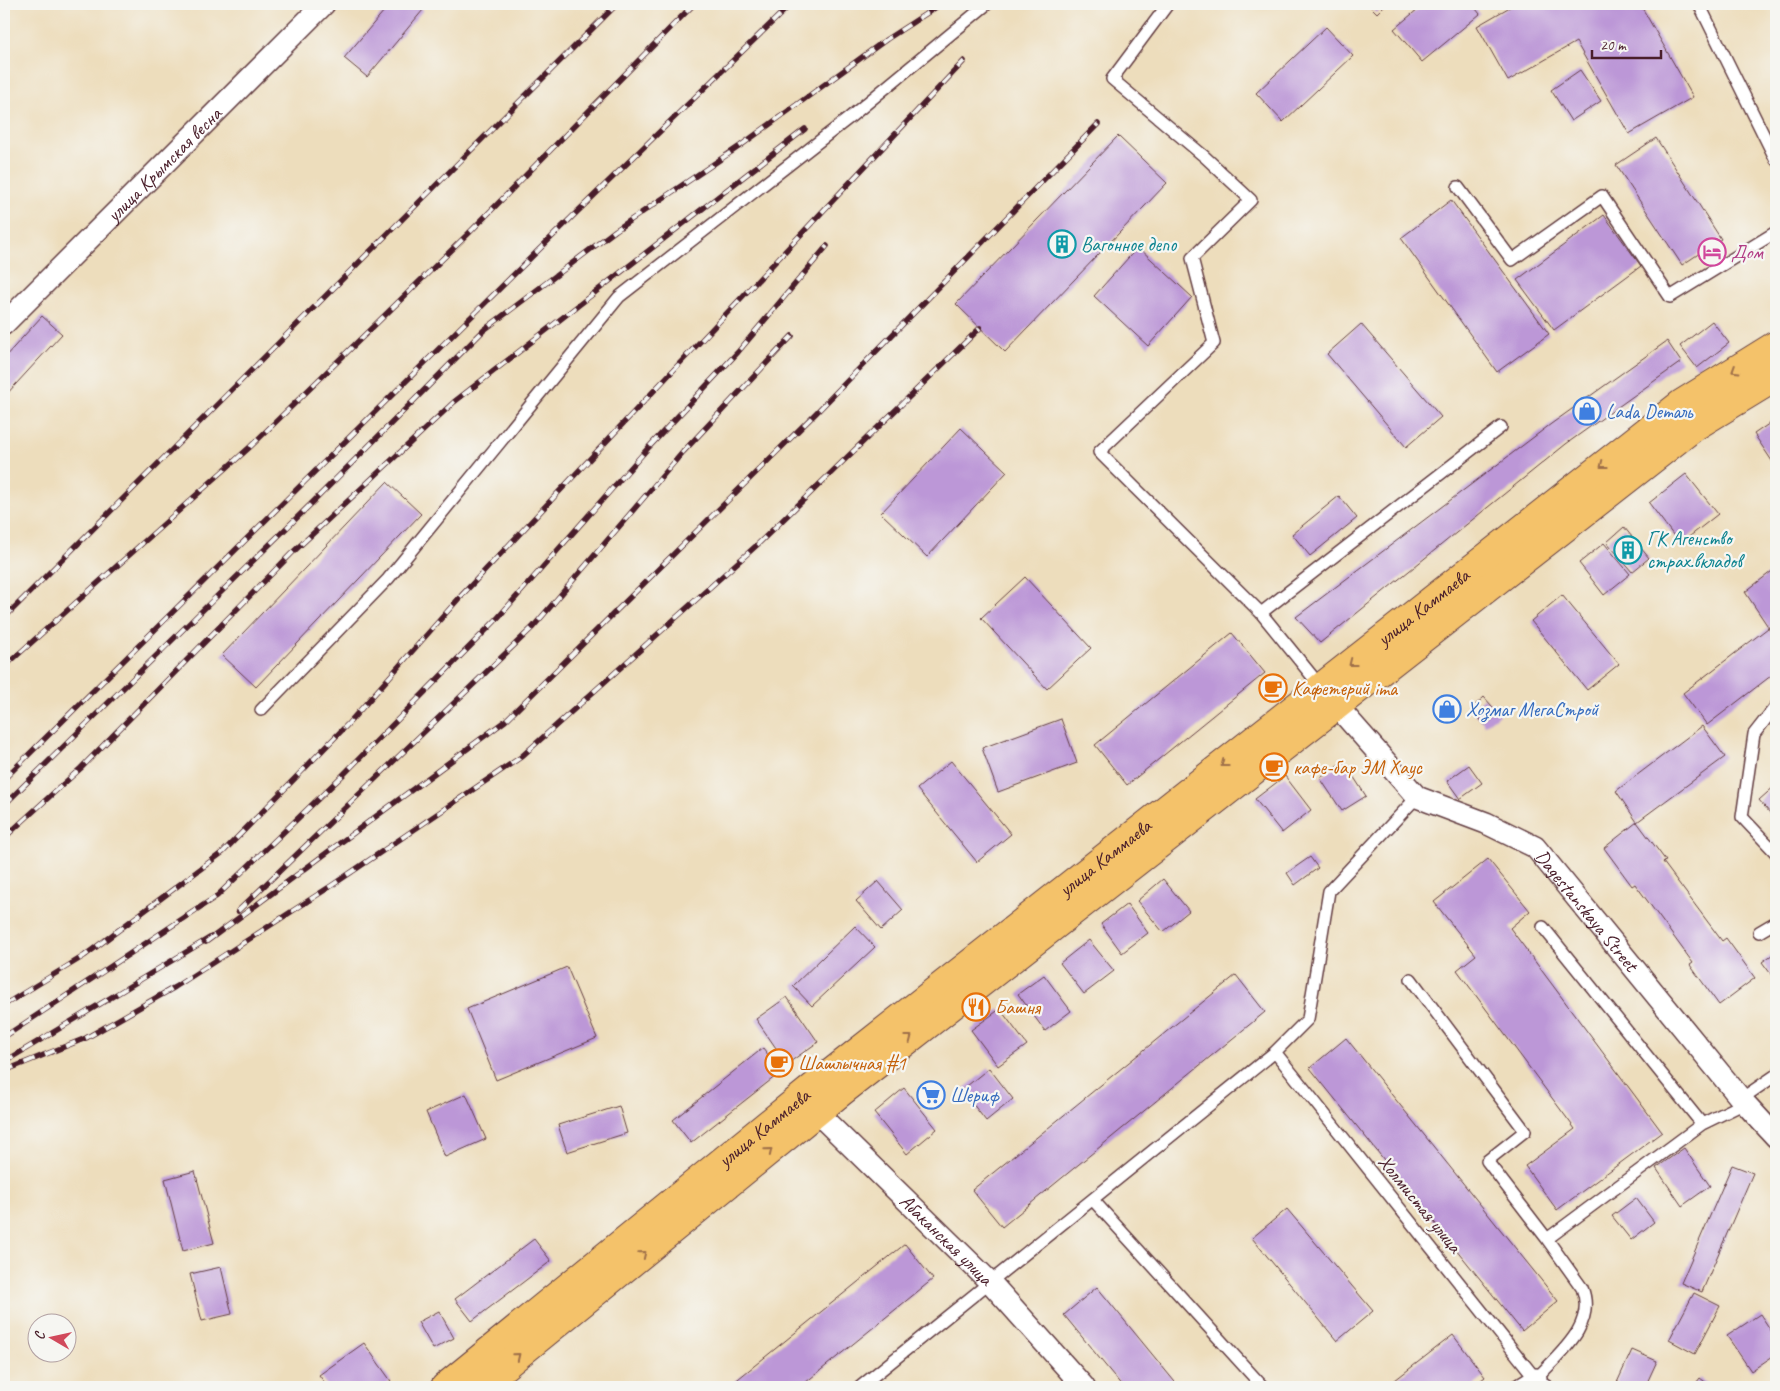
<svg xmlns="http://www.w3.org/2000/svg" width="1780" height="1391" font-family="Caveat,sans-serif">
  <rect width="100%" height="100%" fill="#f6f6f2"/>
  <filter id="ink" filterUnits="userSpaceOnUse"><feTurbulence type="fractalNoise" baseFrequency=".02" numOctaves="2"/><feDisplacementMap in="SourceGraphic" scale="10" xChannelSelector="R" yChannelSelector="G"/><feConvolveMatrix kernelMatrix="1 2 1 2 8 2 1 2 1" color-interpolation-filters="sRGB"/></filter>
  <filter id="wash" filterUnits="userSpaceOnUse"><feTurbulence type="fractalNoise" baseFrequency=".0096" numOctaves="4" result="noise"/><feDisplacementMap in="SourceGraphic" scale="20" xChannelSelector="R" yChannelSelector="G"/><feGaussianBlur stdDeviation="1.12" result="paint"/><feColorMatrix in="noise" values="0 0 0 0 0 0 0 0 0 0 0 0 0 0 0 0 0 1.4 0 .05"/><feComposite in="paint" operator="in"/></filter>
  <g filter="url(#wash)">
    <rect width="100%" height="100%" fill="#edddbc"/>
    <g id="blocks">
      <!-- building -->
      <path fill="#bc97d7" d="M 390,4 L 416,4 L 423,10 L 367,77 L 344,58 Z
        M 1368,4 L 1386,4 L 1377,13 Z
        M 1424,4 L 1472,4 L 1480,14 L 1422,62 L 1394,29 Z
        M 1515,4 L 1640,4 L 1693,97 L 1629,134 L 1576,42 L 1508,81 L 1477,26 Z
        M 1326,27 L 1353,56 L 1283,122 L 1256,93 Z
        M 1580,70 L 1601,101 L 1571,121 L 1551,90 Z
        M 1118,136 L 1167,183 L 1005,352 L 956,304 Z
        M 1656,138 L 1721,239 L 1682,265 L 1616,165 Z
        M 1451,200 L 1549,334 L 1497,372 L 1401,238 Z
        M 1604,215 L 1641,266 L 1554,330 L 1517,280 Z
        M 1138,247 L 1192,297 L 1148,346 L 1094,296 Z
        M 42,316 L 62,334 L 4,397 L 4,358 Z
        M 1712,321 L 1729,343 L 1697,368 L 1680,346 Z
        M 1361,324 L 1441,417 L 1406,447 L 1327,354 Z
        M 1667,341 L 1681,362 L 1566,444 L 1320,643 L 1296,617 L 1551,424 Z
        M 1776,419 L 1776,467 L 1754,434 Z
        M 961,428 L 1007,472 L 927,557 L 881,513 Z
        M 1686,474 L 1718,514 L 1680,544 L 1649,503 Z
        M 387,482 L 421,514 L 256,687 L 222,655 Z
        M 1339,496 L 1357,518 L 1310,556 L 1292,534 Z
        M 1624,527 L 1649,558 L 1632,572 L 1607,542 Z
        M 1604,543 L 1630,574 L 1604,595 L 1579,563 Z
        M 1776,568 L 1776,623 L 1769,628 L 1745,592 Z
        M 1025,577 L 1091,648 L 1047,689 L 981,618 Z
        M 1562,595 L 1619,664 L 1587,690 L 1531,621 Z
        M 1768,628 L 1776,639 L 1776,672 L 1707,725 L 1683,693 Z
        M 1232,633 L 1265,673 L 1127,785 L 1095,745 Z
        M 1484,697 L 1499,714 L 1485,725 L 1471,709 Z
        M 1061,719 L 1077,763 L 998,792 L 982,748 Z
        M 1702,726 L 1725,757 L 1637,822 L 1666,861 L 1663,862 L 1722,941 L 1726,938 L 1755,978 L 1719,1005 L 1690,965 L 1693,963 L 1635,884 L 1632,886 L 1604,848 L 1637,822 L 1616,791 Z
        M 951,761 L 1011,834 L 977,862 L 917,789 Z
        M 1344,762 L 1366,796 L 1342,811 L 1320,778 Z
        M 1469,765 L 1482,783 L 1460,799 L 1447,781 Z
        M 1285,776 L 1311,810 L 1282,833 L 1255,799 Z
        M 1776,785 L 1776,820 L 1759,800 Z
        M 1310,857 L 1318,868 L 1295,885 L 1287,873 Z
        M 1488,859 L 1530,911 L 1510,928 L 1662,1132 L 1557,1210 L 1525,1166 L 1575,1129 L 1457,970 L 1476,955 L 1434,902 Z
        M 1163,879 L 1189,911 L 1163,932 L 1137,901 Z
        M 878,881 L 903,910 L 881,930 L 856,901 Z
        M 1127,904 L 1148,933 L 1122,953 L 1101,924 Z
        M 855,926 L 875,947 L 812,1006 L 793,986 Z
        M 1089,940 L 1114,971 L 1084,994 L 1060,963 Z
        M 1776,952 L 1776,981 L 1762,962 Z
        M 567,967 L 597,1038 L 496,1080 L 467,1009 Z
        M 1044,975 L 1071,1011 L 1045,1031 L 1018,994 Z
        M 1236,975 L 1265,1012 L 1002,1227 L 972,1190 Z
        M 787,997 L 818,1042 L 787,1064 L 756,1019 Z
        M 1000,1009 L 1027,1045 L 998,1066 L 971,1030 Z
        M 1346,1038 L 1558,1301 L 1522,1331 L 1310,1068 Z
        M 763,1048 L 781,1072 L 691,1143 L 673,1120 Z
        M 989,1068 L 1013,1099 L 986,1121 L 962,1090 Z
        M 904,1088 L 937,1129 L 907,1154 L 874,1113 Z
        M 466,1094 L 486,1139 L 445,1157 L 426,1112 Z
        M 619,1106 L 627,1133 L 567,1152 L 558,1125 Z
        M 1684,1148 L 1710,1186 L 1682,1206 L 1656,1168 Z
        M 1732,1165 L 1753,1173 L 1702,1292 L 1681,1283 Z
        M 195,1171 L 214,1243 L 183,1251 L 165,1179 Z
        M 1636,1198 L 1654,1222 L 1631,1240 L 1612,1216 Z
        M 1287,1209 L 1373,1311 L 1337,1341 L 1252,1238 Z
        M 534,1239 L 551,1261 L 472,1321 L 455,1299 Z
        M 905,1244 L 933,1279 L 800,1387 L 728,1387 Z
        M 221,1267 L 232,1314 L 202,1321 L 190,1274 Z
        M 1097,1287 L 1179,1387 L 1123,1387 L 1064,1315 Z
        M 1694,1293 L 1720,1306 L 1695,1354 L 1669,1340 Z
        M 439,1311 L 454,1338 L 433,1349 L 418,1322 Z
        M 1760,1314 L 1776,1338 L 1776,1354 L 1751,1371 L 1727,1336 Z
        M 1453,1335 L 1485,1377 L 1472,1387 L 1386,1387 Z
        M 364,1343 L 391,1381 L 382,1387 L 328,1387 L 319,1375 Z
        M 1632,1350 L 1657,1361 L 1645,1387 L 1615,1387 Z
        M 1700,1378 L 1712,1387 L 1693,1387 Z"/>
    </g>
  </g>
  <g filter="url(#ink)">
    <use href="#blocks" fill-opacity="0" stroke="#623c41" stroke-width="1"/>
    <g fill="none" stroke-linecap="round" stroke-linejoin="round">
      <!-- service casing -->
      <g stroke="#623c41" stroke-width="14">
        <path id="service" d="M 1168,4 L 1112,79 L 1205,157 L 1251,200 L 1192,258 L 1214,343 L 1099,452 L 1261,613 L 1321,687
          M 1699,4 L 1776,160
          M 1458,187 L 1512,260 L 1602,196 L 1670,297 L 1776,232
          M 1261,613 L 1501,427
          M 1776,706 L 1754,734 L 1742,817 L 1776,853
          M 261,710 L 388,579 L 619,297 L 849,118 L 987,4
          M 1543,927 L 1702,1124
          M 1759,932 L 1776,922
          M 1411,979 L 1525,1131 L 1487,1161 L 1547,1239 L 1702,1124 L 1745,1103
          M 1275,1052 L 1536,1379 L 1548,1387
          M 1741,1099 L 1776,1075
          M 1093,1200 L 1263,1387
          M 1536,1379 C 1559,1354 1597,1325 1582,1288 L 1547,1239
          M 860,1387 L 1275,1052 L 1308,1019 L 1329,891 L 1417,797"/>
      </g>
      <!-- minor casing -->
      <g stroke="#623c41" stroke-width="24">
        <g id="minor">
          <path id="s1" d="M 4,324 L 324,4"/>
          <path id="s2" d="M 1327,695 L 1417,797 L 1486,823 L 1535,847 L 1741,1099 L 1776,1137"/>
          <path id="s3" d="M 805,1101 L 991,1283 L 1084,1387"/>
          <path d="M 1523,1387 L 1536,1379"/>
        </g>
      </g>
      <!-- primary casing -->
      <g stroke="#623c41" stroke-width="30">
        <g id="primary">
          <path id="s4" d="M 445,1387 L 827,1076 L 1681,404 L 1776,345"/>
          <path d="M 479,1387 L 840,1093 L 1694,427 L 1776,377"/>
        </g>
      </g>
      <!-- service -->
      <use href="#service" stroke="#fff" stroke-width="11"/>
      <!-- minor -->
      <use href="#minor" stroke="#fff" stroke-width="21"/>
      <!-- primary -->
      <use href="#primary" stroke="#f4c26a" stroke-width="28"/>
      <!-- rail casing -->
      <g stroke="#4a1f2b" stroke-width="5.5">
        <path id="rail" d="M 4,618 L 617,4
          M 4,667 L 250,447 L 469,233 L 694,4
          M 4,779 L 576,213 L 791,4
          M 4,805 L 314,501 L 484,330 L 616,230 L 740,146 L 887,39 L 941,4
          M 4,838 L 81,768 L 291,554 L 454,402 L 805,129
          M 238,911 L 533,627 L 683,452 L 792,336
          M 206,942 L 505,721 L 816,413 L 1098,124
          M 4,1005 L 84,956 L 223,852 L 347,725 L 461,596 L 964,61
          M 4,1037 L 217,896 L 344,774 L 495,621 L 649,447 L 738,352 L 827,246
          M 4,1062 L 211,937
          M 4,1071 L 86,1038 L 175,987 L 331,886 L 521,757 L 757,545 L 980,328"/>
      </g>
      <!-- rail -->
      <use href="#rail" stroke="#f6f6f2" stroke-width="4" stroke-dasharray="11" stroke-linecap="butt"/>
    </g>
    <!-- one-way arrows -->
    <defs><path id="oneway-chevron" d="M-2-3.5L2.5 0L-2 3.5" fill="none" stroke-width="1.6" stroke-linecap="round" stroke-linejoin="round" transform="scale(1.25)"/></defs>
    <g stroke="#9f704a">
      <use href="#oneway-chevron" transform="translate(1735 370) rotate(148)"/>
      <use href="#oneway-chevron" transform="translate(1603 465) rotate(142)"/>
      <use href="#oneway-chevron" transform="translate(1352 663) rotate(142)"/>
      <use href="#oneway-chevron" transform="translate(1224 764) rotate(142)"/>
      <use href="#oneway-chevron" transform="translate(909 1038) rotate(-38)"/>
      <use href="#oneway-chevron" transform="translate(769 1151) rotate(-39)"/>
      <use href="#oneway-chevron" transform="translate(643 1254) rotate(-39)"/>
      <use href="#oneway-chevron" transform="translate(517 1356) rotate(-39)"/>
    </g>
  </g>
  <!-- icons -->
  <defs>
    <g id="building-ring" transform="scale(1.4375)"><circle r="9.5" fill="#f6f6f2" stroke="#0f9aa8" stroke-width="1.5"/><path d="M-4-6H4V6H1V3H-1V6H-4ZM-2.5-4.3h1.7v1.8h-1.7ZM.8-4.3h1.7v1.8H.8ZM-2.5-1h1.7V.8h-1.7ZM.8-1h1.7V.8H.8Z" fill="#0f9aa8"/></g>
    <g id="hotel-ring" transform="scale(1.4375)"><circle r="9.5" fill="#f6f6f2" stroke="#d1479c" stroke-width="1.5"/><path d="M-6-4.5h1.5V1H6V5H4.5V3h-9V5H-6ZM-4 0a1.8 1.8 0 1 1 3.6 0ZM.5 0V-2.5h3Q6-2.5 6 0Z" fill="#d1479c"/></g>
    <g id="shop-ring" transform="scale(1.4375)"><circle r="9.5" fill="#f6f6f2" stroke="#3f7fe0" stroke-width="1.5"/><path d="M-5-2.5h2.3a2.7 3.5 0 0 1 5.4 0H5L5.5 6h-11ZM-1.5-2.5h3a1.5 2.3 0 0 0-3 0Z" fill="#3f7fe0"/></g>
    <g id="cafe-ring" transform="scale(1.4375)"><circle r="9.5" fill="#f6f6f2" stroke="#e8710a" stroke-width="1.5"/><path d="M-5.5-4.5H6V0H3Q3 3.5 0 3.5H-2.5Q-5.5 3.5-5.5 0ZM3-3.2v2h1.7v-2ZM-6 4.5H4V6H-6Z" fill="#e8710a"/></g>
    <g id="restaurant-ring" transform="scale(1.4375)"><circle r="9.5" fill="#f6f6f2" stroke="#e8710a" stroke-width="1.5"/><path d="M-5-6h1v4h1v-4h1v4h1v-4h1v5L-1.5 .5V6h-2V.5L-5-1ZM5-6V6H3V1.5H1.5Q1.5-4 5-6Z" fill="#e8710a"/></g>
    <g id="supermarket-ring" transform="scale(1.4375)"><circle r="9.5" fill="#f6f6f2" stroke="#3f7fe0" stroke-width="1.5"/><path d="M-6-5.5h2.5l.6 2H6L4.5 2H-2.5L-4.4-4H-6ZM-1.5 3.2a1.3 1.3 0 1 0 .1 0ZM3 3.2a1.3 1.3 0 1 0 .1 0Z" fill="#3f7fe0"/></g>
  </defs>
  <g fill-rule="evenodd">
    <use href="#building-ring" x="1062" y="244"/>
    <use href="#hotel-ring" x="1712" y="252"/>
    <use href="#shop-ring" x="1587" y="411"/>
    <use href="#building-ring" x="1628" y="550"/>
    <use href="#cafe-ring" x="1273" y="688"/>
    <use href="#shop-ring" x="1447" y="709"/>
    <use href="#cafe-ring" x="1274" y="767"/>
    <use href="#restaurant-ring" x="976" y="1007"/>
    <use href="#cafe-ring" x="779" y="1063"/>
    <use href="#supermarket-ring" x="931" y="1095"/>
  </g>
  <g text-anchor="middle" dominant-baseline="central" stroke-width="4.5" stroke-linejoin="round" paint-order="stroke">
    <!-- street labels -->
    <g font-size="20" fill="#4a1f2b" stroke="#f6f6f2">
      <text stroke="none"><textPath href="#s1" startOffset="226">улица Крымская весна</textPath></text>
      <text stroke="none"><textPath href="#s4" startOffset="1251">улица Каммаева</textPath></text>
      <text stroke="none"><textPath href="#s4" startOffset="846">улица Каммаева</textPath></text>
      <text stroke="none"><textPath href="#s2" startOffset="346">Dagestanskaya Street</textPath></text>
      <text stroke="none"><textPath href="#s4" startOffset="411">улица Каммаева</textPath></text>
      <text transform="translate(1420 1204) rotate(51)">Холмистая улица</text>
      <text stroke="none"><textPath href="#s3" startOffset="198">Абаканская улица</textPath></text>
    </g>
    <!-- culture labels -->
    <g font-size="20" fill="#0d838f" stroke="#f6f6f2" text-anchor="start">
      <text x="1081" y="244">Вагонное депо</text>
      <text x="1647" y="538">ГК Агенство<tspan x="1647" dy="23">страх.вкладов</tspan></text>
    </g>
    <!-- hotel labels -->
    <g font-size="20" fill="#b23c85" stroke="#f6f6f2" text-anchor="start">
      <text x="1731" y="252">Дом</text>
    </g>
    <!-- shop labels -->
    <g font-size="20" fill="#366cbe" stroke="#f6f6f2" text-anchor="start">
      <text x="1606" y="411">Lada Dеталь</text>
      <text x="1466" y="709">Хозмаг МегаСтрой</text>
      <text x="950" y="1095">Шериф</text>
    </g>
    <!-- food labels -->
    <g font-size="20" fill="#c56008" stroke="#f6f6f2" text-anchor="start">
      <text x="1292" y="688">Кафетерий ima</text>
      <text x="1293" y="767">кафе-бар ЭМ Хаус</text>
      <text x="995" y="1007">Башня</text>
      <text x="798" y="1063">Шашлычная #1</text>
    </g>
  </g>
  <!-- margin -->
  <rect width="1780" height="1391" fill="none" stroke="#f6f6f2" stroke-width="20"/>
  <!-- north arrow -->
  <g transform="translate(52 1338) rotate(279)"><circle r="24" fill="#f6f6f2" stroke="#b1a0a2"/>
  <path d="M0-4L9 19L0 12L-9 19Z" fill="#d1495b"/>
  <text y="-8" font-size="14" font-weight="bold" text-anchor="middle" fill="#4a1f2b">С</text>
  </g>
  <!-- scale -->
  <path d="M1592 50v8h69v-8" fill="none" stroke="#4a1f2b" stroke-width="2.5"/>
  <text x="1600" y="50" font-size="15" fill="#4a1f2b" stroke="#f6f6f2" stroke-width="4" paint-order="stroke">20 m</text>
</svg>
